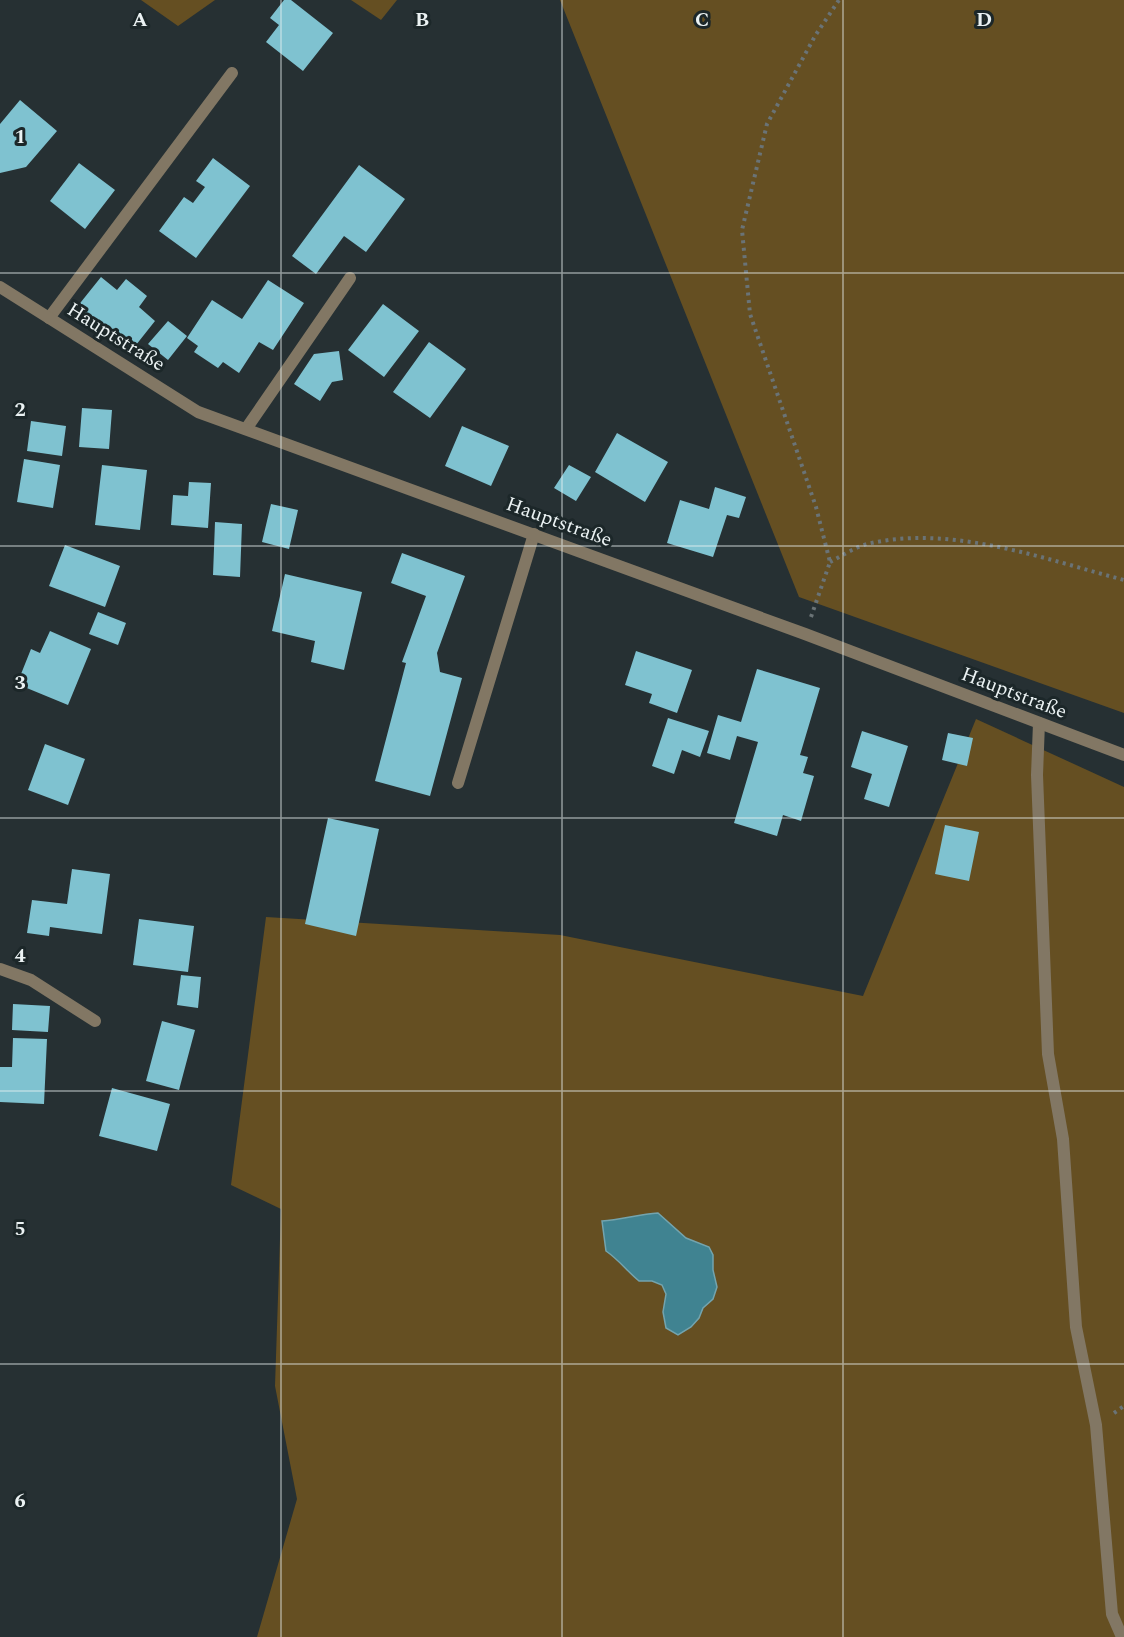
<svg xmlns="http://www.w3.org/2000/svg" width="1124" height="1637" font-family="Spectral,serif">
  <rect width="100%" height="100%" fill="#263033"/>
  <!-- green -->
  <path fill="#654f22" d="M 141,0 L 215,0 L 178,26 Z
    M 351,0 L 397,0 L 381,20 Z
    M 560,0 L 1124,0 L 1124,713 L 799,597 Z
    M 976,719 L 1124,787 L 1124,1637 L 257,1637 L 297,1499 L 275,1386 L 281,1209 L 231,1185 L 266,917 L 560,935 L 863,996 Z"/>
  <!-- water -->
  <path fill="#408391" stroke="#73a4ae" stroke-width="1.5" d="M 658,1213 L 686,1238 L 709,1247 L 713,1255 L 713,1270 L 717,1287 L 713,1299 L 703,1308 L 699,1318 L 691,1327 L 678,1335 L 666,1328 L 663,1312 L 666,1294 L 662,1285 L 652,1281 L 639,1281 C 627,1271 619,1260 606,1251 L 602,1221 C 621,1220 639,1214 658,1213 Z"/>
  <!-- building -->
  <path fill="#7fc2d0" d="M 284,0 L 291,0 L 333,33 L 303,71 L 266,42 L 279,25 L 270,18 Z
    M 20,100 L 57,131 L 26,167 L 0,173 L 0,124 Z
    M 213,158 L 250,186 L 196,258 L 159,231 L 184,197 L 193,203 L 205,187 L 196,181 Z
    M 79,163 L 115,190 L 85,229 L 50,201 Z
    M 359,165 L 405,199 L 366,252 L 344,236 L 316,274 L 292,256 Z
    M 101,277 L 117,290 L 126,279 L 147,296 L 139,307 L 155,321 L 132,350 L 77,307 Z
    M 268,280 L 304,303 L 273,350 L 259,342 L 239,373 L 223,362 L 218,368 L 194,352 L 198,346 L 187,338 L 212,300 L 242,319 Z
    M 383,304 L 419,331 L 384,377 L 348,350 Z
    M 168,321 L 187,336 L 168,360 L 148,344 Z
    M 429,342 L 466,369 L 430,418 L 393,392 Z
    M 339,351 L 343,380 L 332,382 L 320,401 L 294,384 L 314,354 Z
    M 82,408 L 112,410 L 109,449 L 79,447 Z
    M 31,421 L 66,426 L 62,456 L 27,451 Z
    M 462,426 L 509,446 L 491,486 L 445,466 Z
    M 617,433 L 668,462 L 645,502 L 595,472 Z
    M 24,459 L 60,465 L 53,508 L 17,502 Z
    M 102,465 L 147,470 L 140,530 L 95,525 Z
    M 569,465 L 591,477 L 576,501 L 554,488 Z
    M 189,482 L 211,483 L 208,528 L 171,525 L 173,495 L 188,496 Z
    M 715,487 L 746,497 L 739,518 L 727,515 L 713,557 L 667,543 L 680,500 L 709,509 Z
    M 271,504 L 298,510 L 289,549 L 262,542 Z
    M 215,522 L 242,524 L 240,577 L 213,575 Z
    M 65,545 L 120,566 L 105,607 L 49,586 Z
    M 402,553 L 465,576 L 437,653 L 440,672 L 462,678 L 430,796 L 375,781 L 406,663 L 402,662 L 426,596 L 391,583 Z
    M 285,574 L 362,592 L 344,670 L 311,662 L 315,641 L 272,631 Z
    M 98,612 L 126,623 L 118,645 L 89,634 Z
    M 50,631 L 91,649 L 68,705 L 17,684 L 31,649 L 40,653 Z
    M 636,651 L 692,670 L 677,713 L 649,703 L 652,694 L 625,685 Z
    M 757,669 L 820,688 L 800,755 L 808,757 L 803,773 L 814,776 L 801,821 L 783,815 L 777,836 L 734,823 L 758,742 L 737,736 L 730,760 L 707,753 L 718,715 L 741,722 Z
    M 668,718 L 709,731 L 700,757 L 682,750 L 674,774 L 652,766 Z
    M 862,731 L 908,746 L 889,807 L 864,799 L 872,774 L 851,767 Z
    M 948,733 L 973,738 L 967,766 L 942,760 Z
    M 45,744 L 85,759 L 68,805 L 28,790 Z
    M 328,818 L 379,829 L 356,936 L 305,924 Z
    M 945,825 L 979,832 L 969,881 L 935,874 Z
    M 72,869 L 110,874 L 102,934 L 50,927 L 49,936 L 27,933 L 32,900 L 67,904 Z
    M 139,919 L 194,926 L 188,972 L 133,965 Z
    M 181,975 L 201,977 L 198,1008 L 177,1005 Z
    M 13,1004 L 50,1006 L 48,1032 L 12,1030 Z
    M 162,1021 L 195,1030 L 179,1090 L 146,1081 Z
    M 13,1038 L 47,1039 L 44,1104 L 0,1102 L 0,1067 L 12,1067 Z
    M 112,1088 L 170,1104 L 157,1151 L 99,1136 Z"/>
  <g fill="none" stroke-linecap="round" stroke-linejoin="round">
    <!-- path -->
    <path stroke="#6a7376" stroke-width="4" stroke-dasharray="3 4.5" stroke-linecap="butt" d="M 830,562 C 842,556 855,547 867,544 C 951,524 1044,559 1124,580
      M 811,617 L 830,562 L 816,507 L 750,314 L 742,230 L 767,124 L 815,36 L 839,0
      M 1114,1413 L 1124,1406"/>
    <!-- service -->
    <path stroke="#827764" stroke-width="12" d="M 49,318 L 232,73
      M 246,429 L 350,278
      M 1039,723 L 1037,775 L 1048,1054 L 1063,1139 L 1076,1327 L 1096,1425 L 1112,1614 L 1122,1637
      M 458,783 L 534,534"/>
    <!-- minor -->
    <path stroke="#827764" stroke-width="12" d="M 0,969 L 31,980 L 95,1021"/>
    <!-- tertiary -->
    <path stroke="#827764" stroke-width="12" d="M 0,287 L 198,412 L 805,634 L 1124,755"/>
  </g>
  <!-- grid -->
  <path fill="none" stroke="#ebf2f3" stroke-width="1.5" stroke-opacity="0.55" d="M 281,0 L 281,1637M 562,0 L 562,1637M 843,0 L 843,1637M 0,273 L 1124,273M 0,546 L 1124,546M 0,818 L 1124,818M 0,1091 L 1124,1091M 0,1364 L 1124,1364"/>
  <g text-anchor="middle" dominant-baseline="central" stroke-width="6" stroke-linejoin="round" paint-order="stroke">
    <!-- street labels -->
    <g font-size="20" fill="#ebf2f3" stroke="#1c2729">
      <text transform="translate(116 337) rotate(32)">Hauptstraße</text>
      <text transform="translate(559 522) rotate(20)">Hauptstraße</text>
      <text transform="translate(1014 693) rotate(21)">Hauptstraße</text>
    </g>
  </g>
  <g font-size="20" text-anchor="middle" font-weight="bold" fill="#ebf2f3" stroke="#1c2729" stroke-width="6" stroke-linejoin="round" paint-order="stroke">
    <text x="140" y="26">A</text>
    <text x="422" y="26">B</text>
    <text x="702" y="26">C</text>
    <text x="984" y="26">D</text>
    <text x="20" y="143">1</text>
    <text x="20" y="416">2</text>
    <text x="20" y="689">3</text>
    <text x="20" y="962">4</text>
    <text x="20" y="1235">5</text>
    <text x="20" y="1507">6</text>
  </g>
</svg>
